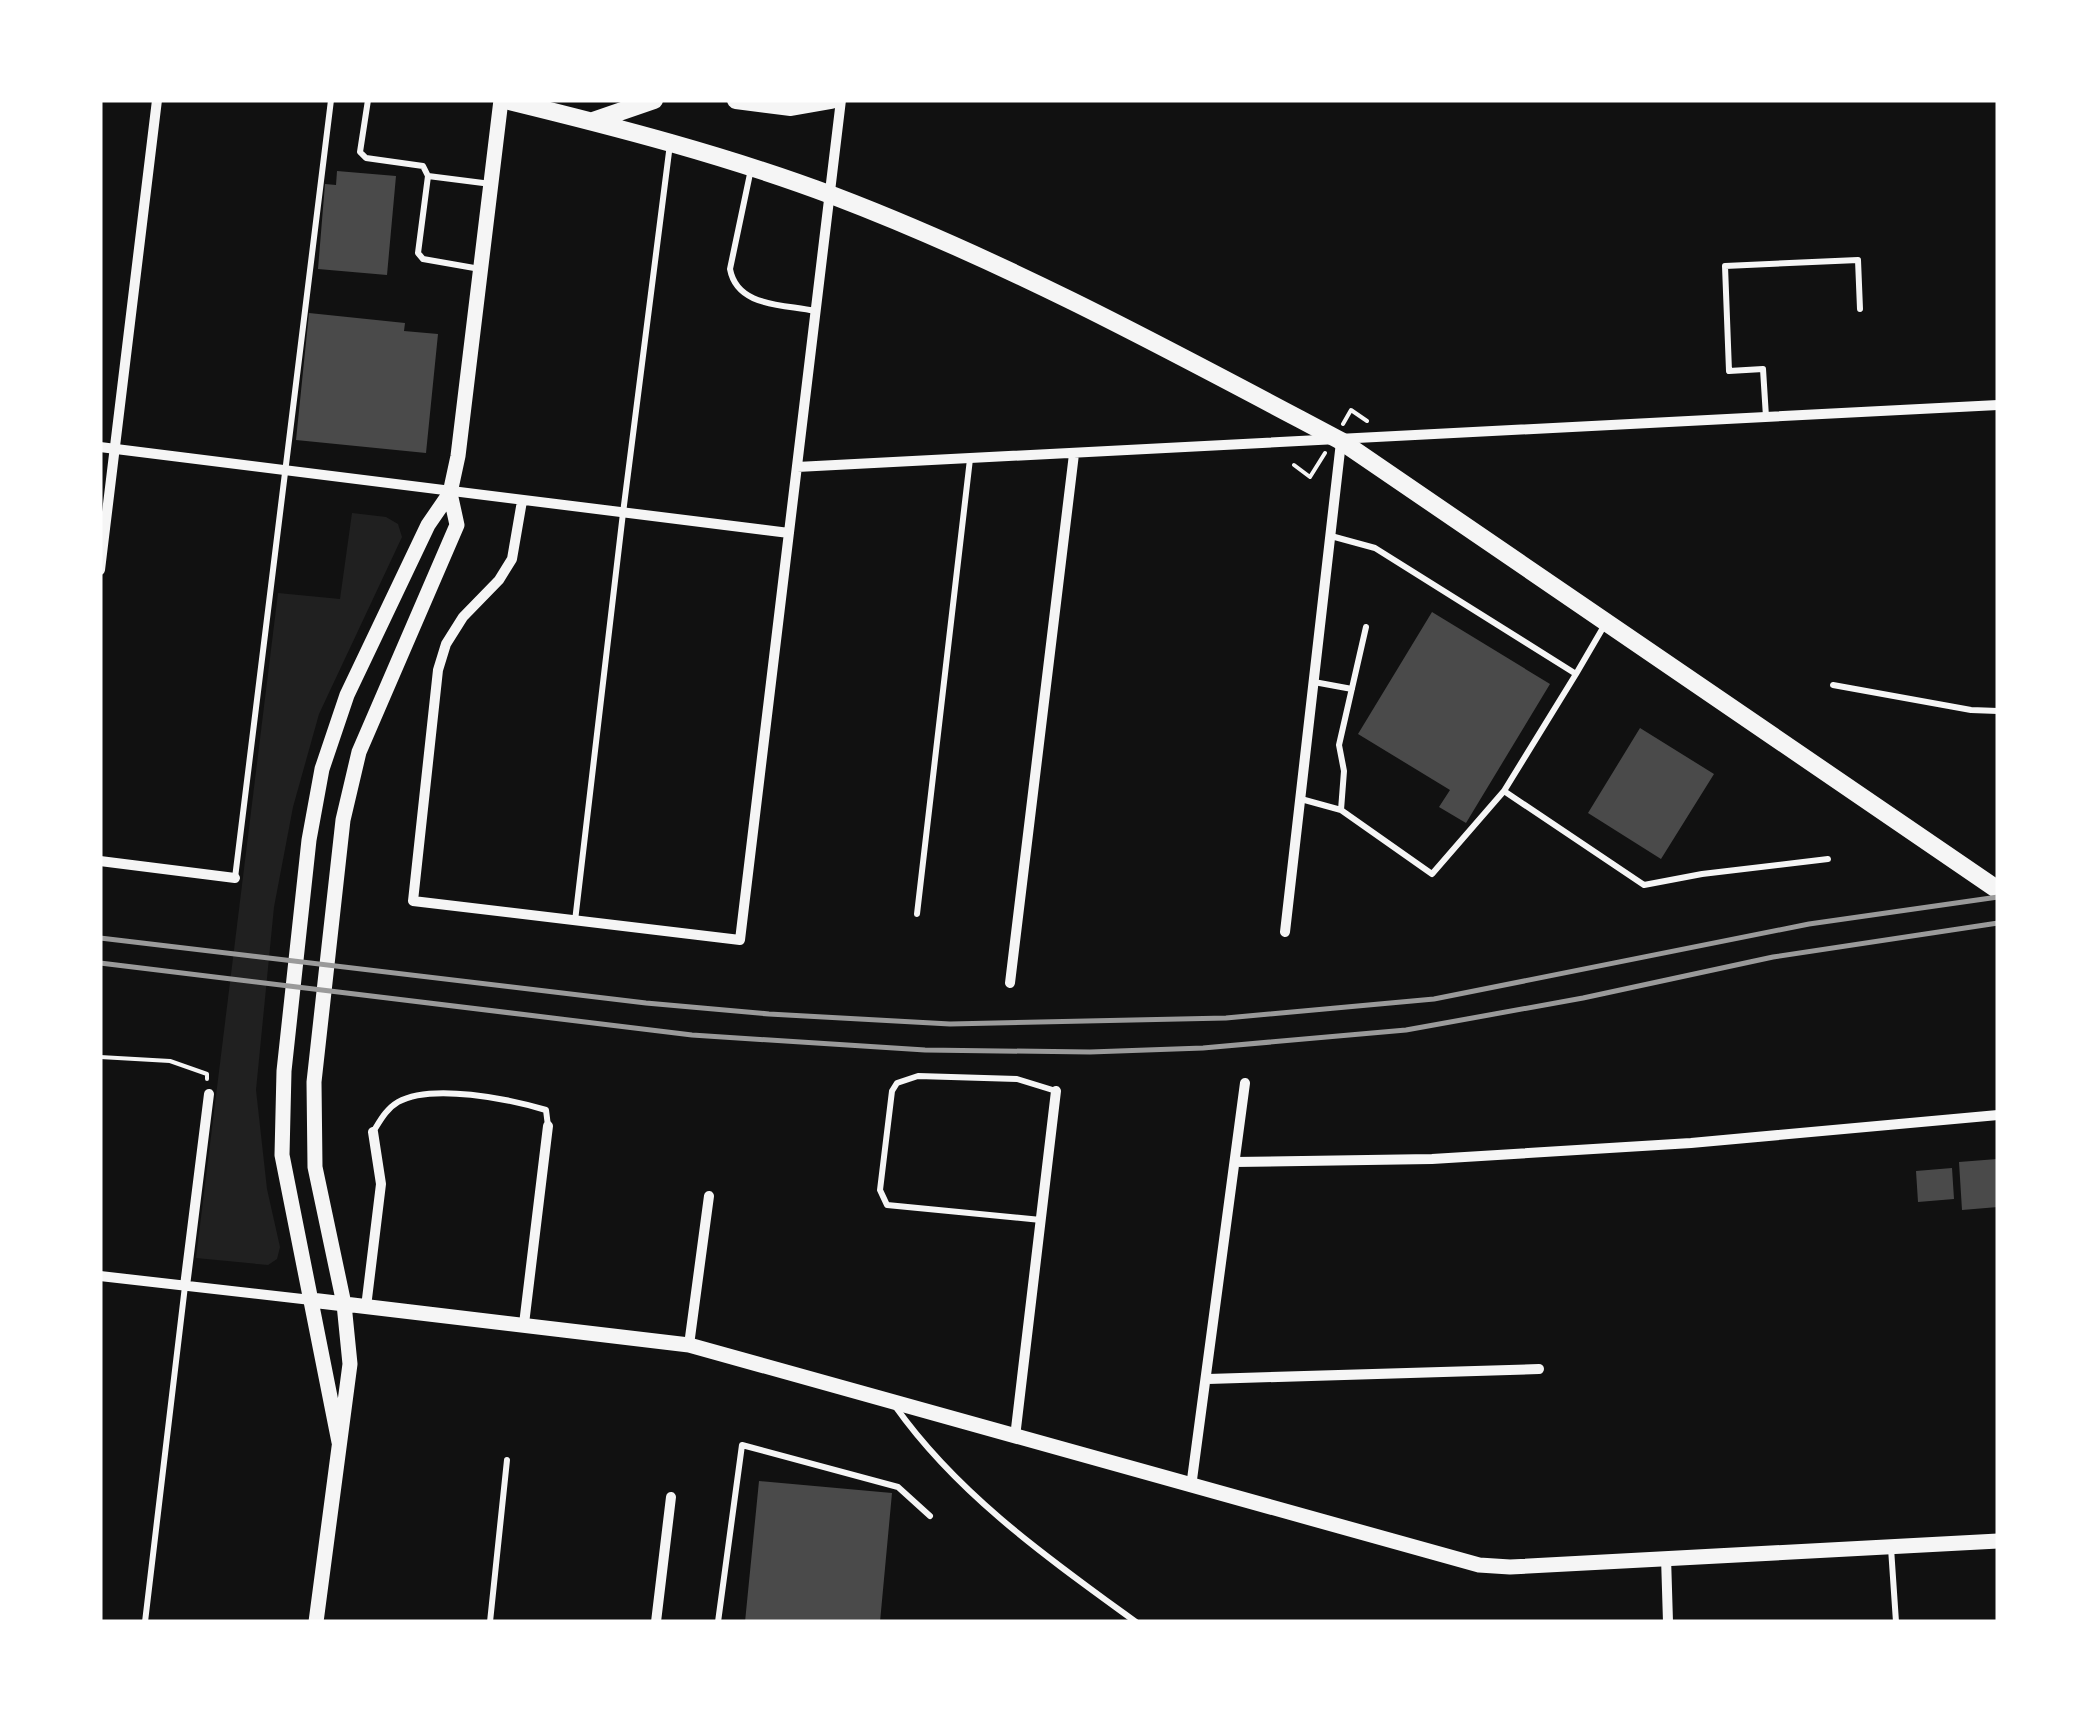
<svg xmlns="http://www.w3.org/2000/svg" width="2098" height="1722" font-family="Cabin,sans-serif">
  <rect width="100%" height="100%" fill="#111"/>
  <!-- green -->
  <path fill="#202020" d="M 352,513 L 386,517 L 398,524 L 402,537 L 319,714 L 293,807 L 274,907 L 256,1090 L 267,1189 L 280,1247 L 277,1259 L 268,1265 L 196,1258 L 278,593 L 340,599 Z"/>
  <!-- building -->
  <path fill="#4a4a4a" d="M 337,171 L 396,176 L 387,275 L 318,269 L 325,184 L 336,185 Z
    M 309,313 L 405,323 L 404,331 L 438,334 L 426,453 L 296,440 Z
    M 1432,612 L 1550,684 L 1466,823 L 1439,807 L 1450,790 L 1358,734 Z
    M 1640,728 L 1714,774 L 1661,859 L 1588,813 Z
    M 1997,1159 L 1998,1207 L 1962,1210 L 1959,1162 Z
    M 1952,1168 L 1954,1199 L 1918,1202 L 1916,1171 Z
    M 759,1481 L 892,1493 L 880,1622 L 745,1622 Z"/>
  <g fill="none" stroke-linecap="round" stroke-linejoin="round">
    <!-- path -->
    <path stroke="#f5f5f5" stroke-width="4" d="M 1343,424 L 1351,410 L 1367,421
      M 1294,465 L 1310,477 L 1325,453
      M 100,1057 L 170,1061 L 207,1074 L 207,1079"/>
    <!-- service -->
    <path stroke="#f5f5f5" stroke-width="6" d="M 368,100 L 360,152 L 366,158 L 423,166 L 428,176 L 418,253 L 423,259 L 480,269
      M 751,169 L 730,269 C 737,307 782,304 815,311
      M 428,176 L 491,184
      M 1766,417 L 1763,369 L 1729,371 L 1725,266 L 1858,260 L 1860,309
      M 1331,536 L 1375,548 L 1576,674 L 1604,626
      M 1314,682 L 1352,689
      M 1833,685 L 1971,710 L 1998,711
      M 1504,791 L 1576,674
      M 1301,799 L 1341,810 L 1432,874 L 1504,791 L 1644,885 L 1702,874 L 1828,859
      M 1341,810 L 1344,771 L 1339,745 L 1366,627
      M 235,878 L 331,100
      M 917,914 L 970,459
      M 575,921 L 623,513 L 670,144
      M 373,1132 C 380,1121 386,1109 398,1102 C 432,1083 509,1099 546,1110 L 548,1126
      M 1041,1220 L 887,1205 L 880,1190 L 892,1091 L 897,1083 L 918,1076 L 1017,1079 L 1056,1091
      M 895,1406 C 958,1495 1048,1558 1136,1622
      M 1891,1548 L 1896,1622
      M 145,1622 L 185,1286
      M 490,1622 L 507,1460
      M 718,1622 L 742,1445 L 898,1487 L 930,1516"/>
    <!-- minor -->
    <path stroke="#f5f5f5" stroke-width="10" d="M 100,447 L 789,533
      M 797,467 L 1998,405
      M 522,501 L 512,559 L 499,580 L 463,617 L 446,644 L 438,670 L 413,901 L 740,940 L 841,100
      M 100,570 L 157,100
      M 100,861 L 235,878
      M 1285,932 L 1341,442
      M 1010,983 L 1074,454
      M 1235,1162 L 1432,1159 L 1691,1143 L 1998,1115
      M 100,1276 L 311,1300
      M 185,1286 L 209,1094
      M 366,1307 L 381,1184 L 373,1132
      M 524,1324 L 548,1126
      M 689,1345 L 709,1196
      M 1208,1379 L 1539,1369
      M 1015,1437 L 1056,1091
      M 1191,1487 L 1245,1083
      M 1666,1557 L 1668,1622
      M 656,1622 L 671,1497"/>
    <!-- tertiary -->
    <path stroke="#f5f5f5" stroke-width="15" d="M 311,1300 L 689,1345 L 1479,1565 L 1510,1567 L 1998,1541
      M 339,1442 L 282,1155 L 284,1071 L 309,840 L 322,769 L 347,695 L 428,525 L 450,493 L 458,456 L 501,100
      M 316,1622 L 350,1364 L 344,1304 L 315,1167 L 314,1082 L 343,820 L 359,752 L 457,525 L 450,493"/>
    <!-- secondary -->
    <path stroke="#f5f5f5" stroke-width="18" d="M 505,100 C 616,127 728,156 834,196 C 1010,263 1175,353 1341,441 L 1998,890
      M 736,100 L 791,107 L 831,100
      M 593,121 L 654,100"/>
    <!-- rail -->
    <path stroke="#9a9a9a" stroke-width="5" d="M 100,938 L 646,1003 L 769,1014 L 950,1024 L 1226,1018 L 1434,999 L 1809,924 L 1998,897
      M 100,963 L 692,1035 L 925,1050 L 1090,1052 L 1203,1048 L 1406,1030 L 1583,998 L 1773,957 L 1998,923"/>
  </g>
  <!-- border -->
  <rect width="2098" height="1722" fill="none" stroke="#ffffff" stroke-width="205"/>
</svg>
